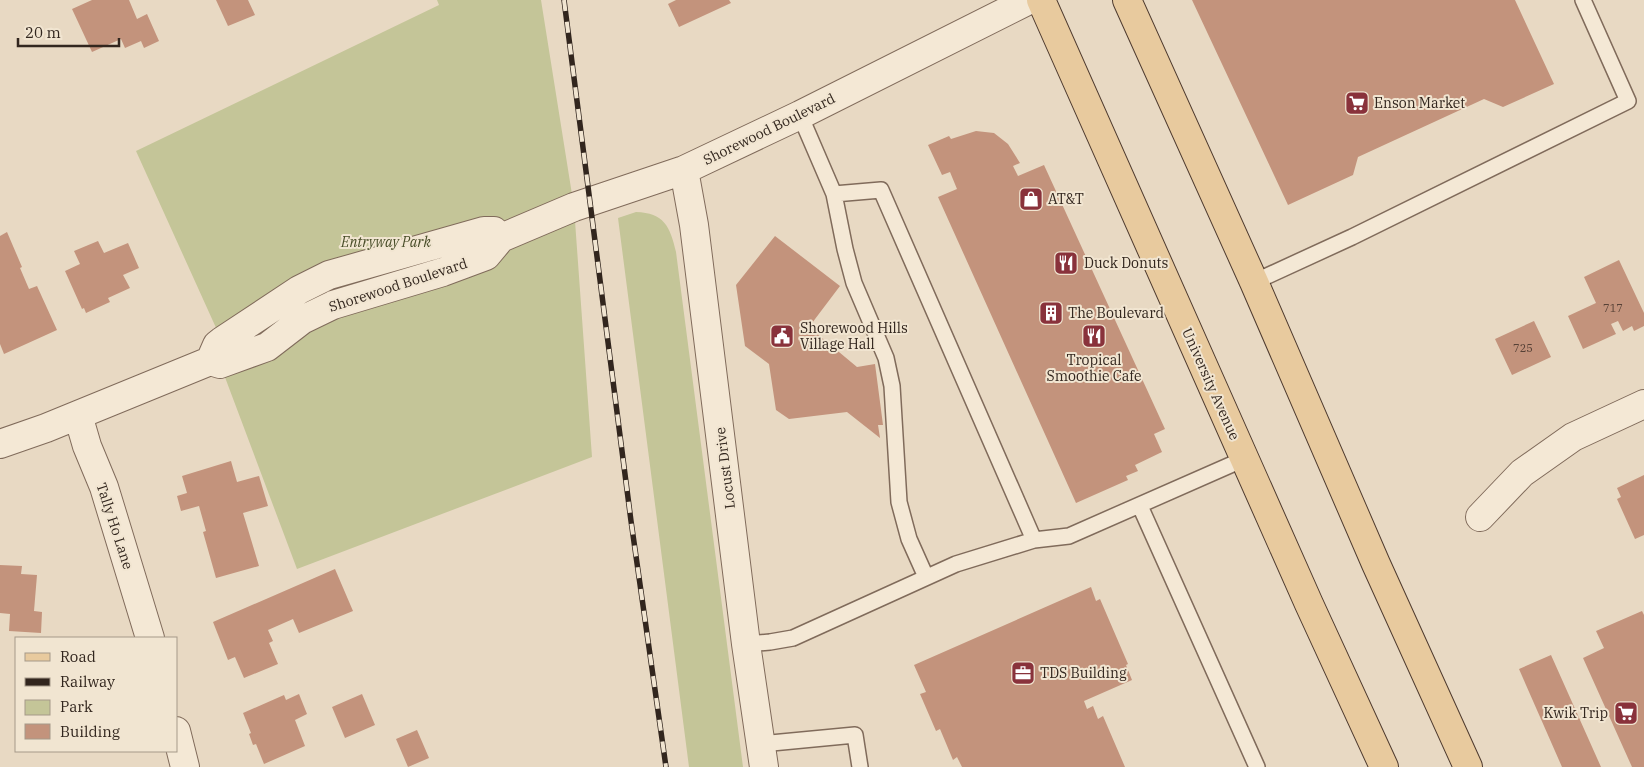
<svg xmlns="http://www.w3.org/2000/svg" width="1644" height="767" font-family="'IBM Plex Serif',serif">
  <rect width="100%" height="100%" fill="#e8d9c3"/>
  <!-- green -->
  <path fill="#c4c598" d="M 437,0 L 541,0 L 574,207 L 592,457 L 297,569 L 220,364 L 222,341 L 136,151 L 439,5 Z
    M 636,212 C 664,213 670,226 676,252 L 743,767 L 689,767 L 618,218 Z"/>
  <!-- building -->
  <path fill="#c3937c" d="M 92,0 L 129,0 L 137,19 L 147,14 L 159,41 L 144,48 L 141,41 L 125,48 L 121,39 L 92,52 L 72,9 Z
    M 216,0 L 248,0 L 255,15 L 228,26 Z
    M 676,0 L 729,0 L 731,3 L 679,27 L 668,4 Z
    M 1192,0 L 1515,0 L 1554,84 L 1503,107 L 1484,99 L 1358,157 L 1353,175 L 1288,205 Z
    M 976,131 L 994,133 L 1008,144 L 1020,163 L 1013,166 L 1018,176 L 1044,165 L 1165,429 L 1154,434 L 1162,452 L 1135,465 L 1138,471 L 1126,476 L 1128,480 L 1076,503 L 938,197 L 957,189 L 950,172 L 942,175 L 928,145 L 949,136 L 951,139 Z
    M 7,232 L 22,267 L 20,268 L 29,289 L 37,286 L 57,330 L 4,354 L 0,344 L 0,236 Z
    M 775,236 L 840,286 L 809,327 L 857,367 L 875,364 L 883,425 L 878,425 L 880,438 L 847,412 L 789,419 L 776,410 L 769,364 L 745,346 L 736,285 Z
    M 98,241 L 104,253 L 128,243 L 139,268 L 123,275 L 130,288 L 108,298 L 110,302 L 86,313 L 84,308 L 82,309 L 65,271 L 80,264 L 74,251 Z
    M 1619,260 L 1644,313 L 1644,326 L 1634,331 L 1632,326 L 1623,331 L 1618,321 L 1611,324 L 1616,334 L 1583,349 L 1568,316 L 1596,303 L 1584,277 Z
    M 1534,321 L 1551,357 L 1512,375 L 1495,339 Z
    M 231,461 L 237,482 L 259,476 L 268,506 L 243,513 L 259,566 L 216,578 L 203,532 L 206,531 L 199,506 L 181,511 L 177,496 L 187,493 L 182,476 Z
    M 1644,475 L 1644,535 L 1635,539 L 1617,499 L 1621,497 L 1617,488 Z
    M 0,565 L 22,566 L 21,574 L 37,575 L 34,611 L 42,612 L 41,633 L 9,631 L 10,614 L 0,613 Z
    M 335,569 L 353,611 L 299,633 L 293,619 L 268,630 L 273,641 L 269,643 L 278,664 L 244,678 L 235,657 L 228,660 L 213,622 Z
    M 1091,587 L 1096,601 L 1100,599 L 1128,664 L 1126,665 L 1132,680 L 1084,701 L 1087,709 L 1093,706 L 1098,719 L 1103,716 L 1125,767 L 962,767 L 957,757 L 953,760 L 940,729 L 936,731 L 920,694 L 926,692 L 914,665 Z
    M 1642,611 L 1644,615 L 1644,767 L 1632,767 L 1583,658 L 1604,648 L 1596,631 Z
    M 1551,655 L 1601,767 L 1562,767 L 1519,669 Z
    M 299,694 L 307,714 L 295,720 L 305,746 L 264,764 L 256,744 L 253,745 L 249,734 L 251,733 L 243,713 L 284,695 L 286,700 Z
    M 362,694 L 375,725 L 345,738 L 332,707 Z
    M 417,730 L 429,758 L 408,767 L 396,739 Z"/>
  <g fill="none" stroke-linecap="round" stroke-linejoin="round">
    <!-- lane casing -->
    <g stroke="#806b5b" stroke-width="18">
      <path id="lane" d="M 800,115 L 834,194 L 845,249 L 854,283 L 886,358 L 892,386 L 899,502 L 909,539 L 926,577
        M 834,194 L 881,190 L 1034,540
        M 1254,282 L 1352,237 L 1628,101 L 1583,0
        M 1140,506 L 1257,767
        M 746,644 L 770,642 L 793,638 L 956,564 L 1034,540 L 1069,536 L 1244,459
        M 761,744 L 855,735 L 860,767"/>
    </g>
    <!-- street casing -->
    <g stroke="#806b5b" stroke-width="30">
      <path id="street" d="M 684,170 L 694,225 L 746,644 L 764,767
        M 210,361 L 217,345 L 222,341 L 299,290 L 329,275 L 484,231 L 494,231 L 501,238
        M 78,415 L 87,446 L 104,487 L 150,638
        M 0,444 L 46,428 L 210,361 L 220,364 L 267,347 L 302,320 L 333,305 L 443,272 L 486,256 L 501,238 L 574,207 L 684,170 L 800,115 L 1029,0
        M 1480,517 L 1522,473 L 1573,437 L 1644,404
        M 176,731 L 185,767"/>
    </g>
    <!-- primary casing -->
    <g stroke="#4f3b2f" stroke-width="30">
      <path id="primary" d="M 1041,0 L 1309,604 L 1384,767
        M 1127,0 L 1254,282 L 1376,564 L 1468,767"/>
    </g>
    <!-- lane -->
    <use href="#lane" stroke="#f4e8d5" stroke-width="15"/>
    <!-- street -->
    <use href="#street" stroke="#f4e8d5" stroke-width="28"/>
    <!-- primary -->
    <use href="#primary" stroke="#e8ca9e" stroke-width="28"/>
    <!-- rail casing -->
    <g stroke="#32261e" stroke-width="5.5">
      <path id="rail" d="M 564,0 L 631,521 L 666,767"/>
    </g>
    <!-- rail -->
    <use href="#rail" stroke="#f1e5d1" stroke-width="4" stroke-dasharray="11" stroke-linecap="butt"/>
  </g>
  <!-- icons -->
  <defs>
    <g id="supermarket-square" transform="scale(1.25)"><rect x="-9" y="-9" width="18" height="18" rx="4" fill="#89323b" stroke="#f1e5d1"/><path d="M-6-5.5h2.5l.6 2H6L4.5 2H-2.5L-4.4-4H-6ZM-1.5 3.2a1.3 1.3 0 1 0 .1 0ZM3 3.2a1.3 1.3 0 1 0 .1 0Z" fill="#fff"/></g>
    <g id="shop-square" transform="scale(1.25)"><rect x="-9" y="-9" width="18" height="18" rx="4" fill="#89323b" stroke="#f1e5d1"/><path d="M-5-2.5h2.3a2.7 3.5 0 0 1 5.4 0H5L5.5 6h-11ZM-1.5-2.5h3a1.5 2.3 0 0 0-3 0Z" fill="#fff"/></g>
    <g id="restaurant-square" transform="scale(1.25)"><rect x="-9" y="-9" width="18" height="18" rx="4" fill="#89323b" stroke="#f1e5d1"/><path d="M-5-6h1v4h1v-4h1v4h1v-4h1v5L-1.5 .5V6h-2V.5L-5-1ZM5-6V6H3V1.5H1.5Q1.5-4 5-6Z" fill="#fff"/></g>
    <g id="building-square" transform="scale(1.25)"><rect x="-9" y="-9" width="18" height="18" rx="4" fill="#89323b" stroke="#f1e5d1"/><path d="M-4-6H4V6H1V3H-1V6H-4ZM-2.5-4.3h1.7v1.8h-1.7ZM.8-4.3h1.7v1.8H.8ZM-2.5-1h1.7V.8h-1.7ZM.8-1h1.7V.8H.8Z" fill="#fff"/></g>
    <g id="civic-square" transform="scale(1.25)"><rect x="-9" y="-9" width="18" height="18" rx="4" fill="#89323b" stroke="#f1e5d1"/><path d="M-.6-6.5H3V-4.5H.6V-3L4-1V1h2V6H-6V1h2V-1L-.6-3ZM-1.2 2.5V6h2.4V2.5Z" fill="#fff"/></g>
    <g id="office-square" transform="scale(1.25)"><rect x="-9" y="-9" width="18" height="18" rx="4" fill="#89323b" stroke="#f1e5d1"/><path d="M-6-3h4V-5.5h4V-3h4V5H-6ZM-1-4.5V-3h2v-1.5ZM-6 0V1H6V0Z" fill="#fff"/></g>
  </defs>
  <g fill-rule="evenodd">
    <use href="#supermarket-square" x="1357" y="103"/>
    <use href="#shop-square" x="1031" y="199"/>
    <use href="#restaurant-square" x="1066" y="263"/>
    <use href="#building-square" x="1051" y="313"/>
    <use href="#civic-square" x="782" y="336"/>
    <use href="#restaurant-square" x="1094" y="336"/>
    <use href="#office-square" x="1023" y="673"/>
    <use href="#supermarket-square" x="1626" y="713"/>
  </g>
  <g text-anchor="middle" dominant-baseline="central" stroke-width="4" stroke-linejoin="round" paint-order="stroke">
    <!-- number labels -->
    <g font-size="11" fill="#564136">
      <text x="1613" y="308">717</text>
      <text x="1523" y="348">725</text>
    </g>
    <!-- poi labels -->
    <g font-size="14" fill="#32261e" stroke="#f1e5d1" text-anchor="start">
      <text x="1374" y="103">Enson Market</text>
      <text x="1048" y="199">AT&amp;T</text>
      <text x="1084" y="263">Duck Donuts</text>
      <text x="1068" y="313">The Boulevard</text>
      <text x="800" y="328">Shorewood Hills<tspan x="800" dy="16">Village Hall</tspan></text>
      <text x="1094" y="360" text-anchor="middle">Tropical<tspan x="1094" dy="16">Smoothie Cafe</tspan></text>
      <text x="1040" y="673">TDS Building</text>
      <text x="1608" y="713" text-anchor="end">Kwik Trip</text>
    </g>
    <!-- street labels -->
    <g font-size="14" fill="#32261e" stroke="#f1e5d1">
      <text transform="translate(769 129) rotate(-26)">Shorewood Boulevard</text>
      <text transform="translate(398 285) rotate(-18)">Shorewood Boulevard</text>
      <text transform="translate(1211 384) rotate(66)">University Avenue</text>
      <text transform="translate(725 468) rotate(-97)">Locust Drive</text>
      <text transform="translate(115 526) rotate(72)">Tally Ho Lane</text>
    </g>
    <!-- park labels -->
    <g font-size="14" font-style="italic" fill="#474c27" stroke="#f1e5d1">
      <text x="386" y="242">Entryway Park</text>
    </g>
  </g>
  <!-- legend -->
  <rect x="15" y="637" width="162" height="115" fill="#f1e5d1" stroke="#a59989"/>
  <rect x="25" y="653" width="25" height="8" fill="#e8ca9e" stroke="#a59989"/>
  <text x="60" y="662" font-size="15" fill="#32261e">Road</text>
  <rect x="25" y="678" width="25" height="8" fill="#32261e" stroke="#a59989"/>
  <text x="60" y="687" font-size="15" fill="#32261e">Railway</text>
  <rect x="25" y="700" width="25" height="15" fill="#c4c598" stroke="#a59989"/>
  <text x="60" y="712" font-size="15" fill="#32261e">Park</text>
  <rect x="25" y="724" width="25" height="15" fill="#c3937c" stroke="#a59989"/>
  <text x="60" y="737" font-size="15" fill="#32261e">Building</text>
  <!-- scale -->
  <path d="M18 38v8h101v-8" fill="none" stroke="#32261e" stroke-width="2.5"/>
  <text x="25" y="38" font-size="15" fill="#32261e" stroke="#f1e5d1" stroke-width="4" paint-order="stroke">20 m</text>
</svg>
